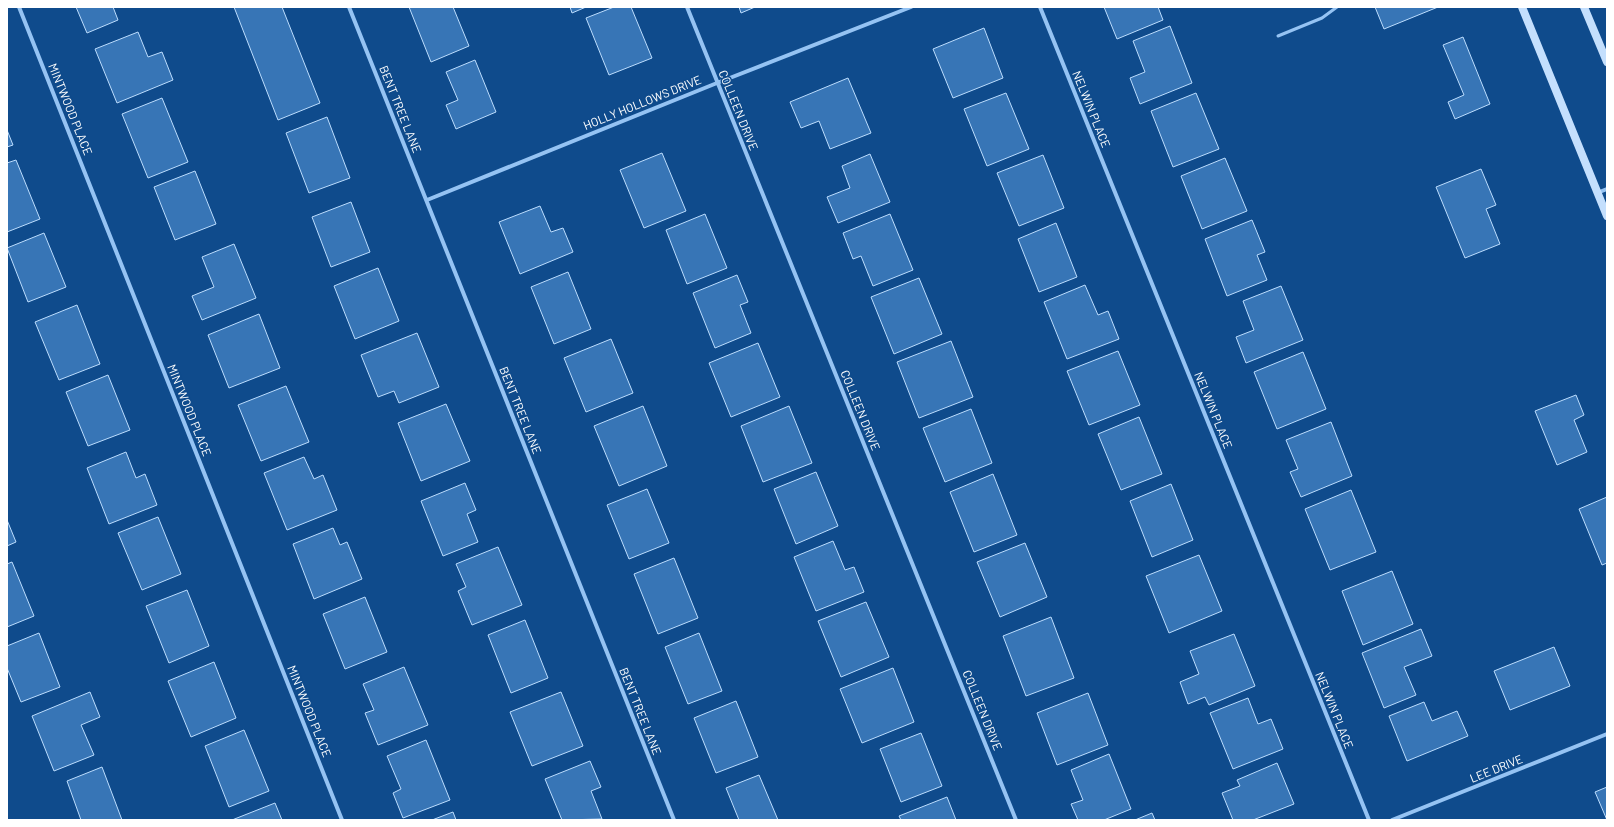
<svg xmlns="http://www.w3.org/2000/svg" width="1614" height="827" font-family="Barlow,sans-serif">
  <rect width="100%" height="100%" fill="#0f4b8c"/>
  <!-- building -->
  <path fill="#3775b6" stroke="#bcddfe" d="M 76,7 L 113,7 L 118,20 L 87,33 Z
    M 234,7 L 282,7 L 320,103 L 278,120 Z
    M 409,7 L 453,7 L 469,46 L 431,62 Z
    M 570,7 L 586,7 L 572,13 Z
    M 614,7 L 631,7 L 652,58 L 609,75 L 586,18 Z
    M 739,7 L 755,7 L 741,13 Z
    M 1104,7 L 1158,7 L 1163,20 L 1117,39 Z
    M 1375,7 L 1438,7 L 1384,29 Z
    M 1170,26 L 1192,83 L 1140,104 L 1130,78 L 1145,72 L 1133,41 Z
    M 984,28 L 1003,78 L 953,98 L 933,49 Z
    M 138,32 L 148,57 L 162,52 L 173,80 L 117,103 L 95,49 Z
    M 1463,37 L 1490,104 L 1455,119 L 1448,102 L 1464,95 L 1443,45 Z
    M 475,60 L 496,112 L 456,129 L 446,105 L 458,100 L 446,72 Z
    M 848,78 L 871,133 L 830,149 L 819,121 L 801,128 L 790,102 Z
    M 1006,93 L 1029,149 L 987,166 L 964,109 Z
    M 1196,93 L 1219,149 L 1173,167 L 1151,111 Z
    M 162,98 L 188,162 L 148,178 L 122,114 Z
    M 327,117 L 350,178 L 309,193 L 286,133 Z
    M 7,130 L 13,145 L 7,147 Z
    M 662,153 L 686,211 L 644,228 L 620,170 Z
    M 870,154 L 890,202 L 838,223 L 827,197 L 850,188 L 842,166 Z
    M 1043,155 L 1064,208 L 1019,226 L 997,173 Z
    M 1225,158 L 1247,211 L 1202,229 L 1181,176 Z
    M 16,160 L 40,219 L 7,232 L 7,163 Z
    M 1481,169 L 1496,205 L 1486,209 L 1500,244 L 1465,258 L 1436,187 Z
    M 195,171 L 216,224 L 175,240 L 154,187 Z
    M 351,202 L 370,252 L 331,267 L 312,217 Z
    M 540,206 L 551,232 L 563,228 L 573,252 L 520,274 L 499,222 Z
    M 705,214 L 727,268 L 687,284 L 666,230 Z
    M 890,214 L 913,270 L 873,286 L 861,256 L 853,259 L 843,233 Z
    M 1252,220 L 1265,252 L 1257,255 L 1267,280 L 1227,296 L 1205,239 Z
    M 1056,223 L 1077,277 L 1039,292 L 1018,239 Z
    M 44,233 L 66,287 L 28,302 L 7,248 Z
    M 234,244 L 256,298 L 202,320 L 192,296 L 214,287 L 202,257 Z
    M 378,268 L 399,321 L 355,339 L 334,286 Z
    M 568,272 L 591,329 L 554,344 L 531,287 Z
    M 737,275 L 748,302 L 740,305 L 751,333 L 715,348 L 693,293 Z
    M 919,278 L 942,334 L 894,354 L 871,297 Z
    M 1085,285 L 1098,315 L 1108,311 L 1119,339 L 1067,359 L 1044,302 Z
    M 1281,286 L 1303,340 L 1246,363 L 1236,337 L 1254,330 L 1243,301 Z
    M 77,305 L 100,364 L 59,380 L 35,322 Z
    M 259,314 L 280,368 L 229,388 L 208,335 Z
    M 417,333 L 439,387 L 399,403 L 394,391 L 378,397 L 361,355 Z
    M 611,339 L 633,393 L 586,412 L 564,358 Z
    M 951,341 L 973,397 L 919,418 L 897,362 Z
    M 758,343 L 780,397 L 731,417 L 709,363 Z
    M 1118,351 L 1140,405 L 1089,425 L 1067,371 Z
    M 1303,352 L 1326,409 L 1277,429 L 1254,372 Z
    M 108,375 L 130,430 L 88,446 L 66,392 Z
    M 286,386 L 309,442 L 261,461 L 238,405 Z
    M 1576,395 L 1584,415 L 1574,420 L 1587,452 L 1557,465 L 1535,411 Z
    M 446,404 L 470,461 L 421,481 L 398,423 Z
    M 643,406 L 667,466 L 619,486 L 594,426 Z
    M 789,406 L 812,463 L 763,482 L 741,426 Z
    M 971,409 L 992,463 L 945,482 L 923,428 Z
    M 1139,417 L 1162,474 L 1121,490 L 1098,434 Z
    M 1331,422 L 1352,476 L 1301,497 L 1290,472 L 1298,469 L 1286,440 Z
    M 126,452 L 136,478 L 145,474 L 157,505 L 109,524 L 87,468 Z
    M 304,457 L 314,479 L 323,475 L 337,510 L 287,530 L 264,473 Z
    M 816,472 L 838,526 L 796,544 L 774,489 Z
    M 993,474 L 1017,535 L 974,552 L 950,492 Z
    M 465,483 L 476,510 L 467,514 L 478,542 L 443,556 L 421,501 Z
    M 1171,484 L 1193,540 L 1152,557 L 1130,501 Z
    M 647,489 L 669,543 L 629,559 L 607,505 Z
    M 1351,490 L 1376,552 L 1330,570 L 1305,509 Z
    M 1607,497 L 1607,563 L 1602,565 L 1579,509 Z
    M 158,517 L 181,574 L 142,590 L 118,533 Z
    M 7,520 L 16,542 L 7,546 Z
    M 333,528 L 340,545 L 347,542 L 362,579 L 314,599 L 293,544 Z
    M 833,541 L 845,570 L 854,567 L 864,592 L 816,611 L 794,557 Z
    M 1025,543 L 1047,597 L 1000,617 L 977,562 Z
    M 498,547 L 522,605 L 472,625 L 458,591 L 466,587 L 456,564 Z
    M 1199,555 L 1222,611 L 1169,633 L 1146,576 Z
    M 674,558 L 698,618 L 658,634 L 634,574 Z
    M 12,562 L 34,616 L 7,627 L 7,564 Z
    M 1392,571 L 1413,624 L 1363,645 L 1342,591 Z
    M 187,590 L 209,646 L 169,663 L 146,606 Z
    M 365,597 L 387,652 L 345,669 L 323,614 Z
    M 866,602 L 889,657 L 841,677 L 818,621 Z
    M 1051,617 L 1074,678 L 1026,696 L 1003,636 Z
    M 525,620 L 548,678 L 511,693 L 488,635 Z
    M 1421,629 L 1432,656 L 1404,667 L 1416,695 L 1384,708 L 1362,653 Z
    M 39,633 L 60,687 L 21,702 L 7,668 L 7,646 Z
    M 699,633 L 722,691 L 688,704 L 665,647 Z
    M 1234,634 L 1255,686 L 1209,705 L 1205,697 L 1188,704 L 1180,682 L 1199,674 L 1190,651 Z
    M 1554,647 L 1570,686 L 1510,710 L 1494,671 Z
    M 214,662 L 236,718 L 191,737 L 168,681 Z
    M 404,667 L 428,725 L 378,745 L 365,713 L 374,710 L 363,684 Z
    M 893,668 L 914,722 L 862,743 L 840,689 Z
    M 90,692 L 100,717 L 81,725 L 94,755 L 54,771 L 32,716 Z
    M 561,692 L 583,746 L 532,766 L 510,712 Z
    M 1088,693 L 1108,745 L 1057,765 L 1037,713 Z
    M 1248,698 L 1258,724 L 1271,719 L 1283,749 L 1233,769 L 1210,713 Z
    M 736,701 L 758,757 L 716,773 L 694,718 Z
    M 1424,702 L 1432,721 L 1457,711 L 1468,736 L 1407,761 L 1389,716 Z
    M 244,730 L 269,791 L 229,807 L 205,746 Z
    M 921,733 L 942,786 L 901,802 L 880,749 Z
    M 426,740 L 450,800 L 403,818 L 393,793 L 401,789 L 387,756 Z
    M 1109,754 L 1131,809 L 1104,820 L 1078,820 L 1071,804 L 1083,800 L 1071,770 Z
    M 590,761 L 601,787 L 591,791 L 602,819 L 562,820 L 545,779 Z
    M 1277,763 L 1294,804 L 1253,820 L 1233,820 L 1222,793 L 1240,786 L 1237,780 Z
    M 102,767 L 122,820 L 81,820 L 67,781 Z
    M 759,775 L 778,820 L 739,820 L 726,788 Z
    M 1607,787 L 1607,820 L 1595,792 Z
    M 947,797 L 956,820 L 901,820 L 899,816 Z
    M 275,803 L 282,820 L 232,820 Z
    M 453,812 L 456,820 L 432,820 Z
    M 1152,813 L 1155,820 L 1135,820 Z"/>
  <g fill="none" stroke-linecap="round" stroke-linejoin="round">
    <!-- lane -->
    <path stroke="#95c3f3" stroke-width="3" d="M 1278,36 L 1322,18 L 1337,7"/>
    <!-- street -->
    <path stroke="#95c3f3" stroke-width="4" d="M 19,7 L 342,820
      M 349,7 L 674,820
      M 687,7 L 1016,820
      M 1040,7 L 1369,820
      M 1597,193 L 1607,189
      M 427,200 L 717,83 L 911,7
      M 1392,820 L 1607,734"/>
    <!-- secondary -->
    <path stroke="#c4dffd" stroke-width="8" d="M 1522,7 L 1607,216
      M 1584,7 L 1607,62"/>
  </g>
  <g text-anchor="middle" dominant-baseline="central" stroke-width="3" stroke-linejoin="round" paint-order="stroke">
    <!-- street labels -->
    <g font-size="12" fill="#fff" stroke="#0f4b8c">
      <text transform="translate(642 102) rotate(-22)">HOLLY HOLLOWS DRIVE</text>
      <text transform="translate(71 109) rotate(68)">MINTWOOD PLACE</text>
      <text transform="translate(401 109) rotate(68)">BENT TREE LANE</text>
      <text transform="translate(1092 109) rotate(68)">NELWIN PLACE</text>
      <text transform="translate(739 110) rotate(68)">COLLEEN DRIVE</text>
      <text transform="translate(190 410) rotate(68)">MINTWOOD PLACE</text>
      <text transform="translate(521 410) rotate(68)">BENT TREE LANE</text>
      <text transform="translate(861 410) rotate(68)">COLLEEN DRIVE</text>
      <text transform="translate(1214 410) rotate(68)">NELWIN PLACE</text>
      <text transform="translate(983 710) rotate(68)">COLLEEN DRIVE</text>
      <text transform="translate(1335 710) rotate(68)">NELWIN PLACE</text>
      <text transform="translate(310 711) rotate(68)">MINTWOOD PLACE</text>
      <text transform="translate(641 711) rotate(68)">BENT TREE LANE</text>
      <text transform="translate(1496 768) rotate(-22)">LEE DRIVE</text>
    </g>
  </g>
  <!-- border -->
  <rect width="1614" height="827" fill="none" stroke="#ffffff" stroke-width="16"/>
</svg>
